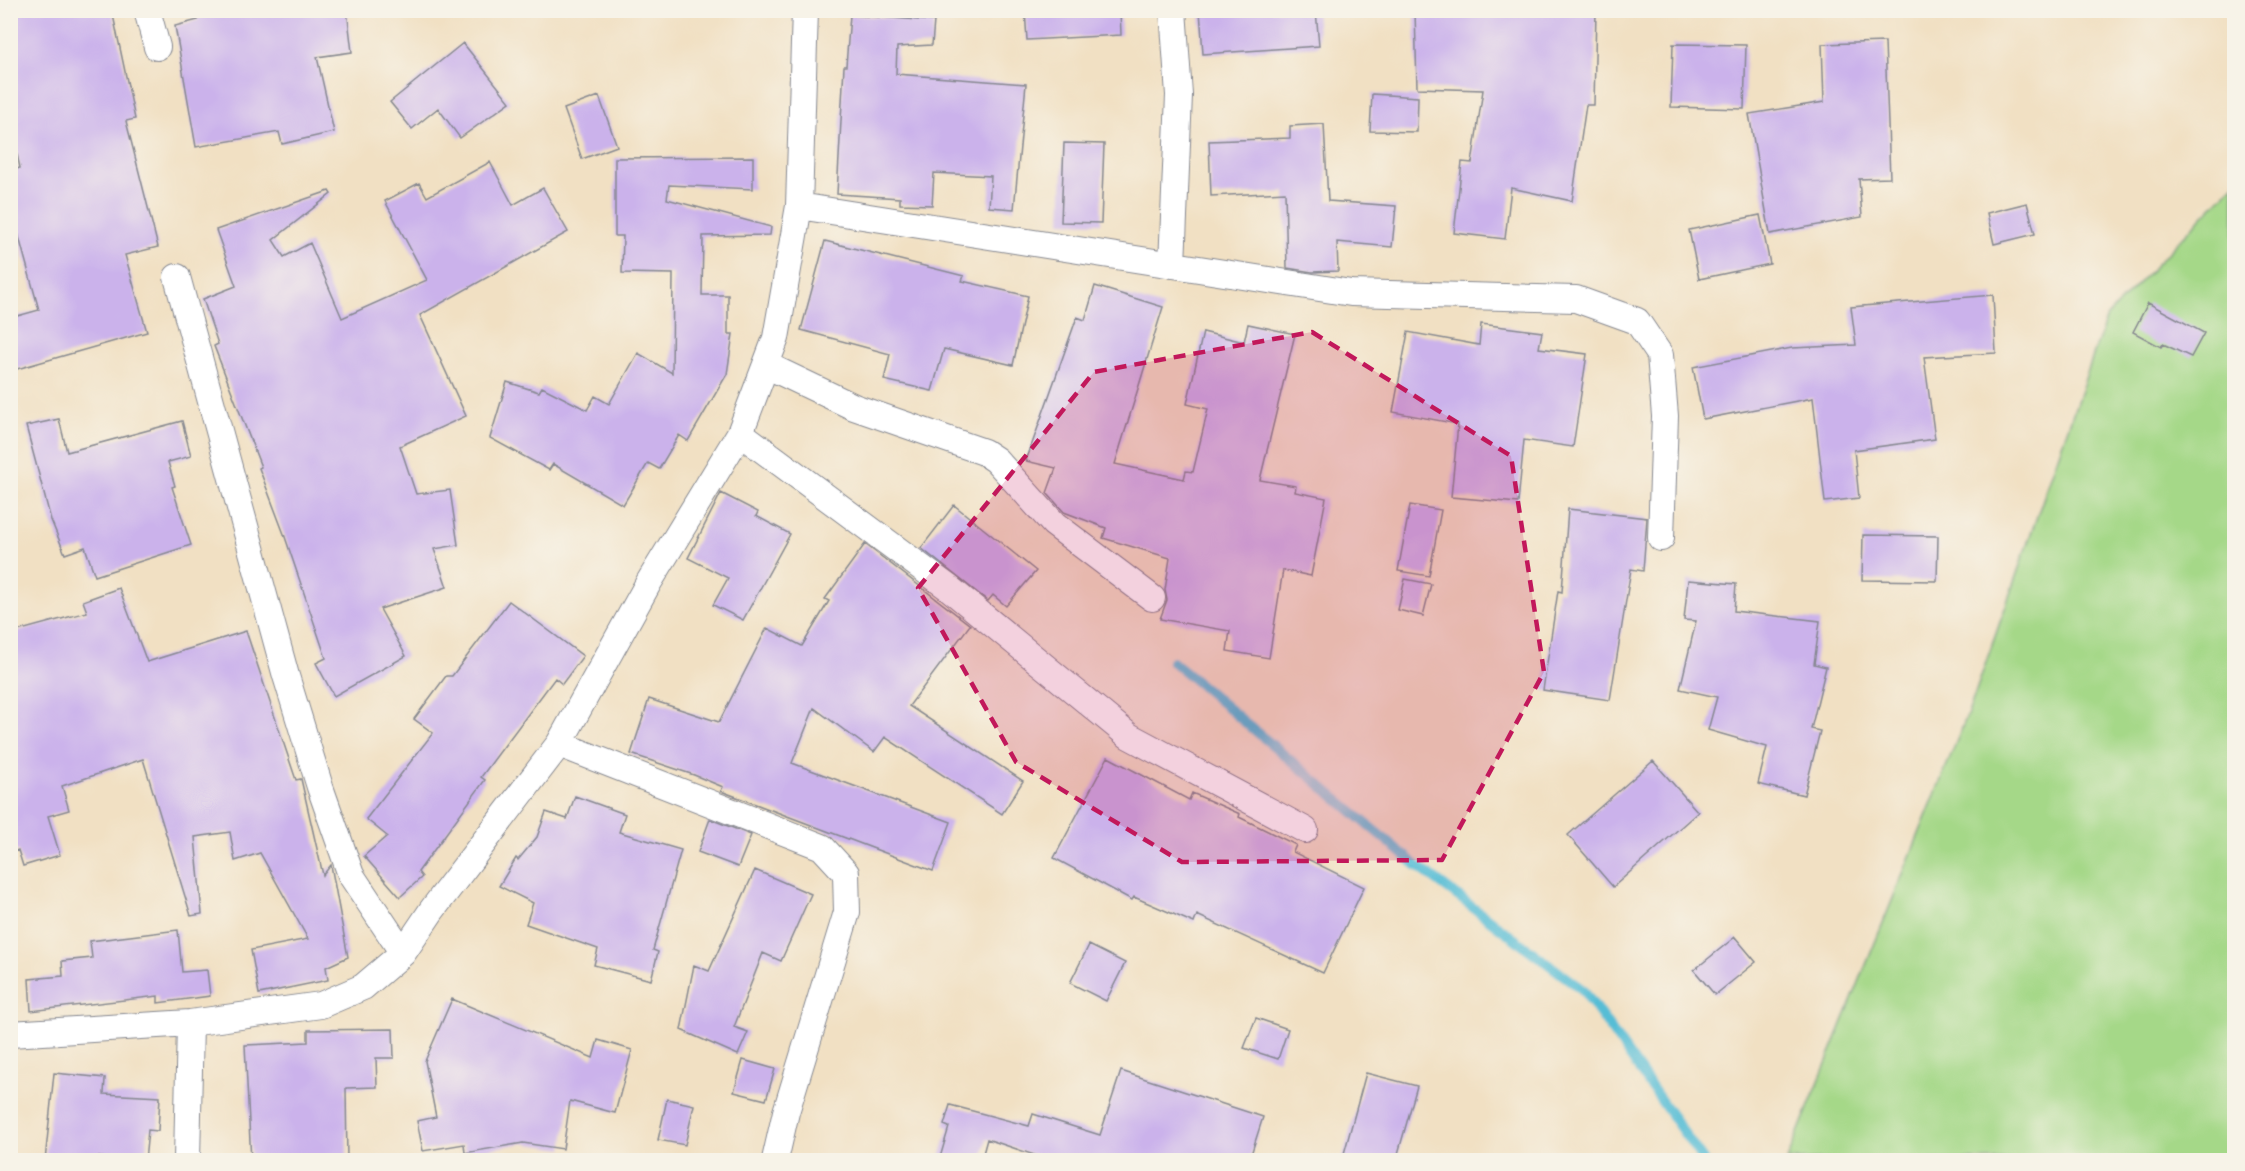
<svg xmlns="http://www.w3.org/2000/svg" width="2245" height="1171" font-family="'Shantell Sans',sans-serif">
  <rect width="100%" height="100%" fill="#f7f3e8"/>
  <filter id="ink" filterUnits="userSpaceOnUse"><feTurbulence type="fractalNoise" baseFrequency=".0167" numOctaves="2"/><feDisplacementMap in="SourceGraphic" scale="12" xChannelSelector="R" yChannelSelector="G"/><feConvolveMatrix kernelMatrix="1 2 1 2 8 2 1 2 1" color-interpolation-filters="sRGB"/></filter>
  <filter id="wash" filterUnits="userSpaceOnUse"><feTurbulence type="fractalNoise" baseFrequency=".008" numOctaves="4" result="noise"/><feDisplacementMap in="SourceGraphic" scale="24" xChannelSelector="R" yChannelSelector="G"/><feGaussianBlur stdDeviation="1.35" result="paint"/><feColorMatrix in="noise" values="0 0 0 0 0 0 0 0 0 0 0 0 0 0 0 0 0 1.4 0 .05"/><feComposite in="paint" operator="in"/></filter>
  <g filter="url(#wash)">
    <rect width="100%" height="100%" fill="#f1e0c3"/>
    <!-- green -->
    <path fill="#a5d888" stroke="#608473" stroke-width="1.5" d="M 2234,184 L 2234,1160 L 1787,1160 L 1970,708 L 2107,316 Z"/>
    <g fill="none" stroke-linecap="round" stroke-linejoin="round">
      <!-- stream -->
      <path stroke="#57bdd5" stroke-width="10" d="M 1173,662 L 1416,865 L 1583,990 L 1703,1160"/>
    </g>
    <g id="blocks">
      <!-- building -->
      <path fill="#cbb2eb" d="M 10,10 L 112,10 L 135,119 L 126,121 L 158,247 L 125,255 L 147,332 L 10,371 L 10,318 L 39,310 L 10,204 L 10,171 L 20,168 L 10,122 Z
        M 243,10 L 347,10 L 352,52 L 317,57 L 334,132 L 282,144 L 279,132 L 196,147 L 175,26 L 198,20 L 197,17 Z
        M 1025,10 L 1120,10 L 1121,35 L 1027,40 Z
        M 1200,10 L 1316,10 L 1319,46 L 1203,54 Z
        M 1415,10 L 1596,10 L 1594,105 L 1586,105 L 1572,201 L 1511,188 L 1505,239 L 1454,233 L 1462,162 L 1472,163 L 1483,90 L 1417,88 Z
        M 850,15 L 934,21 L 932,45 L 897,47 L 896,74 L 1026,84 L 1014,209 L 989,207 L 991,176 L 934,173 L 932,205 L 900,204 L 900,198 L 837,194 L 844,66 L 846,66 Z
        M 1885,42 L 1890,178 L 1859,179 L 1862,217 L 1770,234 L 1749,114 L 1824,102 L 1822,44 Z
        M 463,43 L 510,102 L 460,138 L 438,108 L 412,129 L 390,102 Z
        M 1673,44 L 1746,45 L 1744,109 L 1671,107 Z
        M 1372,94 L 1418,97 L 1417,132 L 1370,131 Z
        M 599,96 L 617,146 L 582,159 L 564,109 Z
        M 1324,124 L 1328,201 L 1396,206 L 1392,247 L 1337,242 L 1338,271 L 1312,272 L 1287,268 L 1285,192 L 1211,196 L 1209,141 L 1290,138 L 1290,126 Z
        M 1064,143 L 1104,144 L 1101,223 L 1061,222 Z
        M 753,157 L 753,189 L 669,185 L 667,199 L 771,227 L 770,235 L 703,236 L 702,295 L 728,295 L 728,334 L 733,334 L 727,374 L 688,441 L 679,435 L 659,469 L 648,463 L 623,505 L 553,464 L 549,470 L 490,438 L 507,382 L 539,392 L 542,387 L 587,410 L 595,396 L 609,404 L 638,353 L 672,373 L 673,274 L 622,273 L 623,236 L 615,236 L 615,158 Z
        M 490,162 L 513,205 L 543,188 L 568,232 L 420,315 L 466,416 L 400,446 L 416,494 L 450,490 L 458,545 L 434,549 L 447,587 L 380,609 L 406,656 L 334,696 L 316,663 L 326,658 L 284,534 L 259,468 L 261,467 L 214,346 L 218,344 L 203,299 L 236,286 L 216,230 L 329,191 L 331,194 L 273,240 L 284,257 L 310,243 L 342,318 L 427,280 L 385,201 L 419,183 L 427,197 Z
        M 2027,203 L 2035,234 L 1994,244 L 1987,213 Z
        M 1760,215 L 1770,264 L 1699,279 L 1689,230 Z
        M 825,241 L 964,276 L 962,281 L 1028,296 L 1013,365 L 944,349 L 932,391 L 884,380 L 890,354 L 801,330 Z
        M 1095,286 L 1163,307 L 1115,464 L 1184,479 L 1186,471 L 1193,472 L 1208,409 L 1187,404 L 1203,332 L 1244,342 L 1248,324 L 1295,334 L 1260,480 L 1296,486 L 1295,492 L 1326,498 L 1311,576 L 1283,570 L 1269,658 L 1227,651 L 1230,631 L 1160,619 L 1167,600 L 1165,590 L 1170,558 L 1103,538 L 1106,528 L 1064,512 L 1047,493 L 1056,468 L 1026,461 L 1077,317 L 1085,320 Z
        M 1993,295 L 1996,353 L 1924,357 L 1935,439 L 1854,450 L 1859,498 L 1825,502 L 1813,398 L 1703,419 L 1693,367 L 1792,348 L 1856,345 L 1851,307 Z
        M 2148,303 L 2204,333 L 2191,357 L 2163,344 L 2161,347 L 2133,332 Z
        M 1481,324 L 1542,332 L 1539,348 L 1587,354 L 1573,447 L 1524,440 L 1518,503 L 1451,497 L 1458,424 L 1393,412 L 1408,332 L 1479,345 Z
        M 59,419 L 67,452 L 182,421 L 191,456 L 168,462 L 175,486 L 172,487 L 191,545 L 95,576 L 85,547 L 65,554 L 51,520 L 26,426 Z
        M 721,493 L 758,512 L 756,516 L 790,534 L 743,620 L 713,605 L 728,578 L 688,558 Z
        M 954,505 L 1036,571 L 1006,606 L 993,595 L 988,601 L 921,548 Z
        M 1410,505 L 1441,510 L 1429,576 L 1398,571 Z
        M 1568,509 L 1647,518 L 1643,571 L 1631,569 L 1610,700 L 1543,690 L 1558,591 L 1562,592 Z
        M 1863,535 L 1938,536 L 1937,581 L 1862,580 Z
        M 865,544 L 970,625 L 909,706 L 1023,781 L 1002,814 L 885,737 L 874,752 L 814,708 L 792,763 L 951,822 L 933,871 L 721,791 L 723,787 L 694,775 L 631,754 L 649,699 L 719,722 L 767,628 L 802,646 L 829,601 L 825,599 Z
        M 1405,579 L 1431,584 L 1423,616 L 1398,610 Z
        M 1688,580 L 1736,584 L 1734,611 L 1820,621 L 1814,664 L 1826,667 L 1811,729 L 1820,731 L 1804,795 L 1758,784 L 1767,747 L 1708,730 L 1717,697 L 1680,689 L 1696,621 L 1684,620 Z
        M 119,588 L 147,662 L 246,631 L 296,780 L 301,779 L 323,875 L 331,865 L 348,957 L 326,967 L 328,980 L 259,994 L 251,950 L 308,939 L 260,853 L 235,861 L 230,832 L 195,837 L 202,914 L 191,916 L 143,759 L 62,786 L 69,810 L 48,816 L 60,855 L 23,866 L 18,850 L 10,853 L 10,633 L 87,612 L 83,601 Z
        M 509,601 L 583,656 L 562,684 L 555,678 L 481,777 L 485,780 L 418,872 L 422,877 L 400,897 L 364,856 L 387,836 L 366,819 L 433,733 L 414,719 L 446,676 L 452,676 Z
        M 1108,757 L 1189,800 L 1192,793 L 1240,814 L 1239,817 L 1296,845 L 1293,852 L 1364,887 L 1323,973 L 1197,915 L 1194,923 L 1134,897 L 1132,900 L 1054,858 Z
        M 1653,761 L 1698,812 L 1613,887 L 1568,835 Z
        M 575,796 L 625,814 L 619,832 L 681,850 L 653,950 L 658,952 L 651,980 L 594,965 L 598,949 L 526,924 L 533,903 L 499,886 L 516,858 L 518,860 L 537,837 L 546,812 L 567,819 Z
        M 710,819 L 751,835 L 738,867 L 698,852 Z
        M 755,870 L 811,894 L 781,961 L 763,953 L 734,1027 L 748,1032 L 738,1055 L 681,1030 L 694,965 L 709,971 Z
        M 178,930 L 182,972 L 207,970 L 210,996 L 158,1003 L 158,996 L 31,1011 L 29,979 L 63,976 L 62,961 L 92,958 L 90,941 Z
        M 1735,937 L 1756,962 L 1715,995 L 1694,970 Z
        M 1089,945 L 1125,963 L 1106,1001 L 1070,983 Z
        M 452,999 L 593,1058 L 598,1040 L 632,1050 L 615,1113 L 570,1101 L 563,1149 L 523,1143 L 465,1153 L 464,1144 L 423,1151 L 417,1121 L 436,1117 L 425,1061 Z
        M 1256,1018 L 1288,1029 L 1278,1059 L 1244,1048 Z
        M 393,1029 L 394,1058 L 376,1058 L 377,1087 L 346,1088 L 347,1161 L 251,1161 L 245,1045 L 308,1042 L 308,1030 Z
        M 743,1060 L 775,1069 L 766,1100 L 734,1092 Z
        M 1121,1071 L 1263,1117 L 1249,1161 L 1052,1161 L 987,1139 L 981,1161 L 939,1161 L 949,1127 L 944,1125 L 950,1105 L 1029,1126 L 1033,1114 L 1100,1135 Z
        M 54,1073 L 105,1078 L 104,1094 L 160,1097 L 158,1131 L 148,1130 L 145,1161 L 97,1157 L 97,1161 L 45,1161 Z
        M 1366,1073 L 1417,1086 L 1396,1161 L 1342,1161 Z
        M 667,1099 L 694,1105 L 685,1145 L 658,1140 Z"/>
    </g>
  </g>
  <g filter="url(#ink)">
    <use href="#blocks" fill-opacity="0" stroke="#868890" stroke-width="1.5"/>
    <g fill="none" stroke-linecap="round" stroke-linejoin="round">
      <!-- minor casing -->
      <g stroke="#868890" stroke-width="28">
        <path id="minor" d="M 147,10 L 157,47
          M 799,206 L 1351,293 L 1576,299 L 1637,321 L 1660,355 L 1665,416 L 1661,538
          M 1172,265 L 1179,95 L 1173,10
          M 177,277 L 286,676 L 320,787 L 351,875 L 403,953
          M 766,365 L 854,407 L 984,452 L 996,460 L 1054,524 L 1152,598
          M 740,433 L 949,588 L 1129,736 L 1305,830
          M 559,744 L 822,847 L 846,873 L 847,912 L 786,1112 L 775,1160
          M 10,1034 L 190,1023 L 321,1005 L 363,987 L 403,953 L 432,910 L 559,744 L 649,582 L 740,433 L 776,338 L 799,206 L 805,10
          M 187,1160 L 190,1023"/>
      </g>
      <!-- minor -->
      <use href="#minor" stroke="#fff" stroke-width="26"/>
    </g>
  </g>
  <!-- marked area -->
  <path fill="#c2185b" fill-opacity="0.2" stroke="#c2185b" stroke-width="4.5" stroke-dasharray="12 8" stroke-linejoin="round" d="M 1312,332 L 1511,456 L 1544,672 L 1442,860 L 1182,862 L 1016,762 L 918,588 L 1094,372 Z"/>
  <!-- margin -->
  <rect width="2245" height="1171" fill="none" stroke="#f7f3e8" stroke-width="36"/>
</svg>
